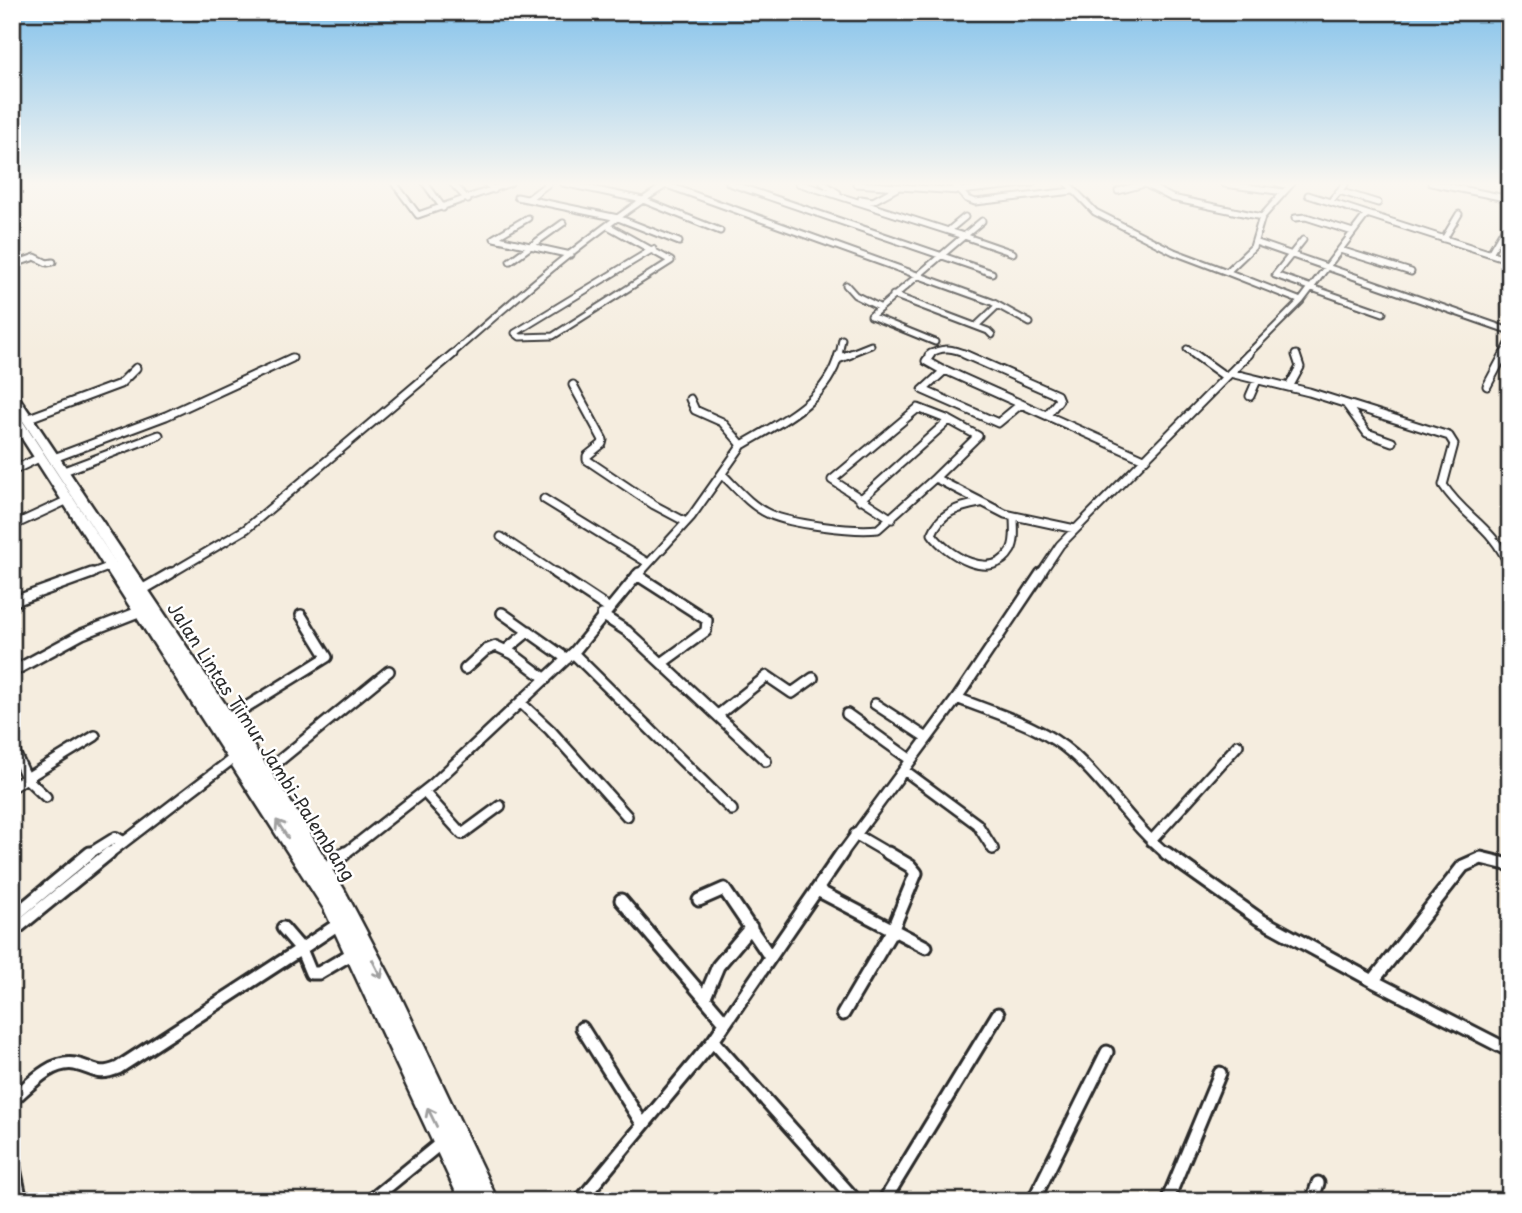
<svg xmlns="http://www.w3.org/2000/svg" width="1522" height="1213" font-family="'Playpen Sans',sans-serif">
  <rect width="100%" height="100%" fill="#f5eddf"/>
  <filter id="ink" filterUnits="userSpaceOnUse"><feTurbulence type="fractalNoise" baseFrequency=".0143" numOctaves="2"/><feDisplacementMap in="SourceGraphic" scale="14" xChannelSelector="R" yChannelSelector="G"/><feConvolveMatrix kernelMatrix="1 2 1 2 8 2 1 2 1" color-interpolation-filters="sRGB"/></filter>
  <g filter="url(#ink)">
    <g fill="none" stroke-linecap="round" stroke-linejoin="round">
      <!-- minor-far3 casing -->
      <g stroke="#2b2b2b" stroke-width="9">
        <path id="minor-far3" d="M 394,183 L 418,215 L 510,183
          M 425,183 L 443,208
          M 452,183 L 468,200
          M 486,183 L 494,190
          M 563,183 L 643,200 L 720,231
          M 729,183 L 992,273
          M 798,183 L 964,236 L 871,316 L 935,342
          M 823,183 L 838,193
          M 953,183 L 967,199 L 975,202 L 1073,191
          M 1067,183 L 1095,212 L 1174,252 L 1227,272
          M 1143,183 L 1172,198 L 1262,217
          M 1278,183 L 1289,186
          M 1346,183 L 1330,202 L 1367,214
          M 1431,183 L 1510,199
          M 664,184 L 992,302 L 1030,323
          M 856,184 L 959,191 L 1032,183
          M 1225,184 L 1284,192
          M 1118,191 L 1144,184
          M 1339,191 L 1378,203
          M 1308,195 L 1330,202
          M 517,197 L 618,218 L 679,242
          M 528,199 L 549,183
          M 861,199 L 873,201 L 897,188
          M 1295,218 L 1306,217 L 1353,232
          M 982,221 L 964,236 L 1013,253
          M 948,231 L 965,217
          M 494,238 L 571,255
          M 494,238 L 528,218
          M 1444,239 L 1459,214
          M 1303,240 L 1275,275 L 1383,313
          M 1255,242 L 1510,331
          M 1340,250 L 1411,272
          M 1490,253 L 1510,219
          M 510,261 L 563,223
          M 12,265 L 35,257 L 47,263 L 53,262
          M 846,285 L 855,295 L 879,307
          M 893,295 L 988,331 L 992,335
          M 1301,301 L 1367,214 L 1510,260
          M 976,326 L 997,306
          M 515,333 L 520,337 L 553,336 L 671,261 L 608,226
          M 515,333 L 653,249
          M 1187,349 L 1196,355
          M 451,355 C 520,294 591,232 669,183
          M 839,355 L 842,339
          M 846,355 L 871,345
          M 928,355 C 943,346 952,348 968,355
          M 1247,355 L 1301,301 L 1227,272 L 1253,247 L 1262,217 L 1292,183
          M 1503,355 L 1510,342"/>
      </g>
      <!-- minor-far2 casing -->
      <g stroke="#2b2b2b" stroke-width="11">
        <path id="minor-far2" d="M 931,354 L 926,361 L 942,370
          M 964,354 L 1057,395 L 1059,400 L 1047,415
          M 1194,354 L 1226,377
          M 838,359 L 851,354
          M 1230,373 L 1309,392 L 1449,436 L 1454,444 L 1443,485 C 1465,519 1492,524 1510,568
          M 573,385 L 603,440 L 602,444 L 587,456 L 587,460 L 654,505 L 686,522
          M 1487,386 L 1504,354
          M 1289,387 L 1300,367 L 1296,355
          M 1250,396 L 1257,380
          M 1021,404 L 998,423 L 923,390 L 945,370 L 1144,459
          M 1346,404 L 1367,433 L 1392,442
          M 29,418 L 120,384 L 136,368
          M 742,445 C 781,422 827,401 839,354
          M 54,458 L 166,416 L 292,358
          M 12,471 L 41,457
          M 64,471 L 159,435
          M 723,475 C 737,489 751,506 769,514 C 791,524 854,532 878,529 L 935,478 L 1005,514 L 1075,529
          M 544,499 L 648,563
          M 860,500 L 949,420
          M 980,503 C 958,507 941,512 932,534 C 947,555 992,583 1011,550 C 1016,541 1014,527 1014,517
          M 892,519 L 832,480 L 918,408 L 949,420 L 978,436 L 935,478
          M 12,526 L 68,500
          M 501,537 L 558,575
          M 87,575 L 111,566
          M 168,575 L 246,529 L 453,354
          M 638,575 L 691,517 L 742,445 L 722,422 L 695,410 L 690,399
          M 1040,575 L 1060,545 L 1249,354"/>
      </g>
      <!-- minor-far1 casing -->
      <g stroke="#2b2b2b" stroke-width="14">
        <path id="minor-far1" d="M 555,573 L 608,608
          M 637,575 L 707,620 L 706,631 L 662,663
          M 140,591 L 171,573
          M 12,602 L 92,573
          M 502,613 L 567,659
          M 602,615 L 627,631 L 766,761
          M 506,650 L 529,631
          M 573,653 L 732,810
          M 465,669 L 486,650 L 496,646 L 513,654 L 546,679
          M 12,672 L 82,634 L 141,611
          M 957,698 C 996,714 1041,725 1073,754 C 1108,785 1131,825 1168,855
          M 521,703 L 550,730 L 627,816
          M 875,704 L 927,738
          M 847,714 L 911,760
          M 718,715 L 767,676 L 792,693 L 813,678
          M 227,719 L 327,657 L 301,615
          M 14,751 L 27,779 L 46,797
          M 904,770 L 977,824 L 993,849
          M 263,774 L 389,671
          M 12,787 L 95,736
          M 424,792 L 462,834 L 500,806
          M 855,834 L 891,855
          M 1151,841 L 1238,745
          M 87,855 L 116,837 L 124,842
          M 107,855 L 235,757
          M 343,855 L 432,785 L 575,651 L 639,573
          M 841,855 L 957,698 L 1041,573"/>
      </g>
      <!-- minor casing -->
      <g stroke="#2b2b2b" stroke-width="17">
        <path id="minor" d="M 1166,853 L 1259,919 L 1373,981 L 1463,866 L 1481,858 L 1510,865
          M 321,872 L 345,853
          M 817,890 L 926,947
          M 621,900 L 725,1022
          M 699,900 L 724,889 L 770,957
          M 14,916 L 90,853
          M 340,923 L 301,949 L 311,973 L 319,973 L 353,953
          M 12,932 L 109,853
          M 1373,981 L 1510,1051
          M 705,997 L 718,966 L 751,927
          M 843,1014 L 892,931 L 916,873 L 910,866 L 888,853
          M 582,1028 L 643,1125
          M 713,1041 L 856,1201
          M 12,1100 C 29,1086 50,1060 75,1064 C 95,1068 96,1077 118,1068 L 301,949 L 283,928
          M 12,1159 L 21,1201
          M 370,1201 L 441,1143
          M 580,1201 L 713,1041 L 842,853
          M 884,1201 L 998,1014
          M 1033,1201 L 1107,1052
          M 1167,1201 L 1220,1073
          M 1312,1201 L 1318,1183"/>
      </g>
      <!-- trunk casing -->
      <g stroke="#2b2b2b" stroke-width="5">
        <path id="trunk" d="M 12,392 L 16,393 L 287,796 L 344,889 L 401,997 L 498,1201 L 460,1201 L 324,909 L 12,423 L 12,410 L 16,411 L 121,571 L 12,404 Z"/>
      </g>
      <!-- minor-far3 -->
      <use href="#minor-far3" stroke="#fff" stroke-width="5"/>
      <!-- minor-far2 -->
      <use href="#minor-far2" stroke="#fff" stroke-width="7"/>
      <!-- minor-far1 -->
      <use href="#minor-far1" stroke="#fff" stroke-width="9"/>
      <!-- minor -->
      <use href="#minor" stroke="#fff" stroke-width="11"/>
      <!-- trunk -->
      <use href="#trunk" fill="#fff" fill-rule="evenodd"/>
    </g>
    <!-- one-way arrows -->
    <defs><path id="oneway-shaft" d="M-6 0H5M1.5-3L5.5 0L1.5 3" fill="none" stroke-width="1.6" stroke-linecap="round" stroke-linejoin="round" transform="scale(1.75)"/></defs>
    <g stroke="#a0a0a0">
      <use href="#oneway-shaft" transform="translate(282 829) rotate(-123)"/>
      <use href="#oneway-shaft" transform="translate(377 969) rotate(63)"/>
      <use href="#oneway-shaft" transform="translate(432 1117) rotate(-116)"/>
    </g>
  </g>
  <!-- sky -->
  <linearGradient id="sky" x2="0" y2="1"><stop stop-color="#84c2eb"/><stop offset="0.52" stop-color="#faf7f1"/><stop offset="1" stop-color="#faf7f1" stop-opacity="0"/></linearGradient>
  <rect width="1522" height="353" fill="url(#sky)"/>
  <g text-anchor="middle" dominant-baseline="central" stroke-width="5" stroke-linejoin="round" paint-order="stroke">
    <!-- street labels -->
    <g font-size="18" fill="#2b2b2b" stroke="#fff">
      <text transform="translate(262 741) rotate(57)">Jalan Lintas Timur Jambi-Palembang</text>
    </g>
  </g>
  <!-- margin -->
  <rect width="1522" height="1213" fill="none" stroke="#fff" stroke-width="42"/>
  <rect x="21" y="21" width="1480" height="1171" fill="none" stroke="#2b2b2b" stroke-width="2.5" filter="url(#ink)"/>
</svg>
